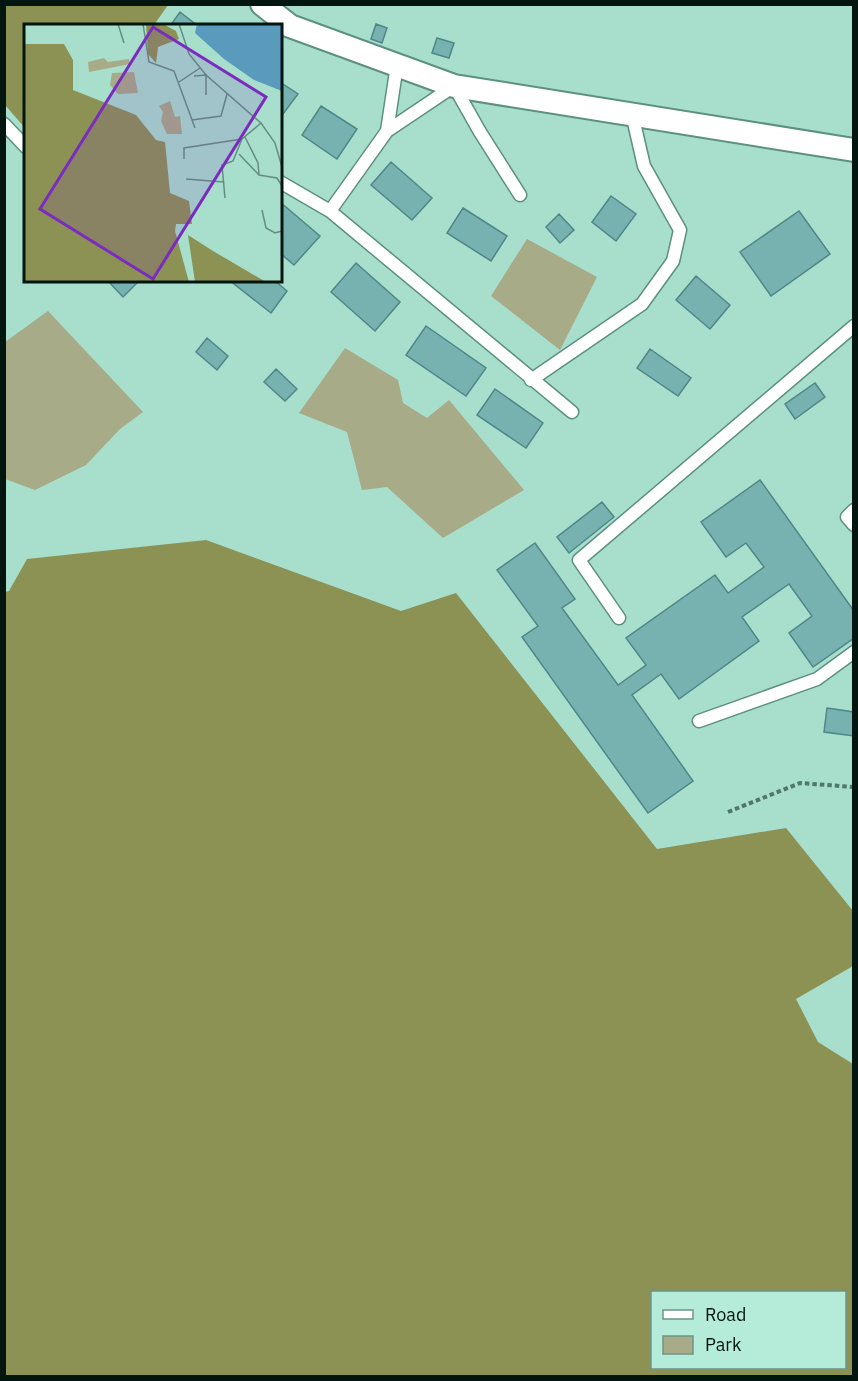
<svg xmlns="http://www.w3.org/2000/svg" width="858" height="1381" font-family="'IBM Plex Sans',sans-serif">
  <rect width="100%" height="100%" fill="#a7decc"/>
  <!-- green -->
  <path fill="#a7ab87" d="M 527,239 L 597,277 L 560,350 L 491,296 Z
    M 48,311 L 143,412 L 120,429 L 86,465 L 35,490 L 5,479 L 5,342 Z
    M 345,348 L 398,380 L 403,403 L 427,418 L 449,400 L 524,490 L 443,538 L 387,487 L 362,490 L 347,432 L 299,413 Z"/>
  <!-- forest -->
  <path fill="#8c9254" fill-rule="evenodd" d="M 4,5 L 5,4 L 168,5 L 154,25 L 26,26 L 25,128 L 5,105 Z
    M 206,540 L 401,611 L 456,593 L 657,849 L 786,828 L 853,911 L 853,966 L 796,999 L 818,1042 L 853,1064 L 853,1376 L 5,1376 L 5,592 L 9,591 L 27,559 ZM 652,1292 L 844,1292 L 844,1368 L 652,1368 Z"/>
  <!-- building -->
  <path fill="#77b2b0" stroke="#4e8786" stroke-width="1.5" d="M 180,12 L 198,26 L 170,26 Z
    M 376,24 L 387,28 L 382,43 L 371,39 Z
    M 437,38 L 454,43 L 449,58 L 432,53 Z
    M 280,82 L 298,94 L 280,118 Z
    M 321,106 L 357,129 L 337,159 L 302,135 Z
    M 391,162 L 432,198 L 412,220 L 371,185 Z
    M 611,196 L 636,214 L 616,241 L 592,222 Z
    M 280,202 L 320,236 L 294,265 L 280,253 Z
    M 463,208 L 507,236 L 491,261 L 447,233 Z
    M 799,211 L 830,254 L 771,296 L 740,252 Z
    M 559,214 L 574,230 L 560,243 L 546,227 Z
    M 356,263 L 400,302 L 375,331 L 331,292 Z
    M 696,276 L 730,305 L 710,329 L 676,300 Z
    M 107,280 L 135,280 L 137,283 L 123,297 Z
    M 229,280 L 274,280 L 287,291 L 271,313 Z
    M 426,326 L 486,368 L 466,396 L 406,355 Z
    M 207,338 L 228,356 L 217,370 L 196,352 Z
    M 650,349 L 691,378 L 678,396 L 637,368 Z
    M 276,369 L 297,389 L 285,401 L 264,382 Z
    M 815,383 L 825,397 L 795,419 L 785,404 Z
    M 495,389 L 543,423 L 526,448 L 477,415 Z
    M 760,480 L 854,611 L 854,638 L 813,667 L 789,633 L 812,616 L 789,584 L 742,617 L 759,641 L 679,699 L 661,674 L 632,695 L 693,781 L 648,813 L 522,637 L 538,626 L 497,570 L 535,543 L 575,599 L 562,608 L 618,685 L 646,665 L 626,638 L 715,575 L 728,593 L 764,567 L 746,543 L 726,557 L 701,522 Z
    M 602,502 L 614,517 L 569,553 L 557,537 Z
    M 827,708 L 854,712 L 854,736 L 824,732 Z"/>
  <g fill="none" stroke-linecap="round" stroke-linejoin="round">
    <!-- service casing -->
    <g stroke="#5c9081" stroke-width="15">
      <path id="service" d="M 4,124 L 26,147
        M 387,131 L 454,86 L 480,132 L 520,195
        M 280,182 L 330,211 L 572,412
        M 330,211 L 387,131 L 397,65
        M 531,380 L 642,304 L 673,261 L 680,230 L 644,166 L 632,114
        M 854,510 L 847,517 L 854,525
        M 619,618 L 579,560 L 854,326
        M 699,721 L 817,679 L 854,652"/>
    </g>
    <!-- minor casing -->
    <g stroke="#5c9081" stroke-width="26">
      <path id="minor" d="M 262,4 L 290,26 L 454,86 L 854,150"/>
    </g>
    <!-- path -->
    <path stroke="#51766a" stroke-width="4" stroke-dasharray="4.5 3" stroke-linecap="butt" d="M 728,812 L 800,783 L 854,787"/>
    <!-- service -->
    <use href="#service" stroke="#fff" stroke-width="12"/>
    <!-- minor -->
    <use href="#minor" stroke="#fff" stroke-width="22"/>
  </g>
  <!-- overview -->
  <g transform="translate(24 24)">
    <rect width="258" height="258" fill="#a7decc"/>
    <path d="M 80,34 L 84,38 L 105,35 L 106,40 L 65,48 L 64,38 ZM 110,48 L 114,69 L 94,70 L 86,61 L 88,49 ZM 146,77 L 151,93 L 156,92 L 158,110 L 143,110 L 137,97 L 139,88 L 135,82 Z" fill="#a7ab87"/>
    <path d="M 122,0 L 139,0 L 152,7 L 155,15 L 134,23 L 132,39 L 124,30 ZM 0,20 L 40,20 L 49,36 L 49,66 L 112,91 L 132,116 L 141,118 L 146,169 L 165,177 L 168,200 L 152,200 L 151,207 L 165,258 L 0,258 ZM 164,211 L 189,227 L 242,258 L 171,258 Z" fill="#8c9254"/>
    <path d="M 173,0 L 258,0 L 258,67 L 230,56 L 200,35 L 171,9 Z" fill="#599abd"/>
    <path fill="none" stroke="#658e80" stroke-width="1.5" d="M 94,0 L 100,19M 119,0 L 125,38 L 150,47 L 171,104M 155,0 L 165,30 L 182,51 L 237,99 L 251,119 L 258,143M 170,52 L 182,51 L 182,71M 155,58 L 176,44M 168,96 L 197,92 L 203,70M 221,113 L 234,139 L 235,151M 215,130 L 235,151 L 253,154 L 258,162M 160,135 L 160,124 L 218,115M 162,155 L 200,158M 201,174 L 198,141 L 209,137 L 218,115 L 237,99M 238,186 L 242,204 L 251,209 L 258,207"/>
    <path fill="#7b2cbf" fill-opacity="0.15" stroke="#7b2cbf" stroke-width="3" d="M 129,3 L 242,73 L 129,255 L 16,185 Z"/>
    <rect width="258" height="258" fill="none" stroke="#02150f" stroke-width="3"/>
  </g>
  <!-- border -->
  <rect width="858" height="1381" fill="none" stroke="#02150f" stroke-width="12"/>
  <!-- legend -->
  <rect x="651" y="1291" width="195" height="78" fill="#b4ebd9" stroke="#6d9588" stroke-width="1.5"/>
  <rect x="663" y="1310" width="30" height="9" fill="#ffffff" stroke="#6d9588" stroke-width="1.5"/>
  <text x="705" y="1321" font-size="18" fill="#02150f">Road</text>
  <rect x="663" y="1336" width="30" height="18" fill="#a7ab87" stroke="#6d9588" stroke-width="1.5"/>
  <text x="705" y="1351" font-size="18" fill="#02150f">Park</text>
</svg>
